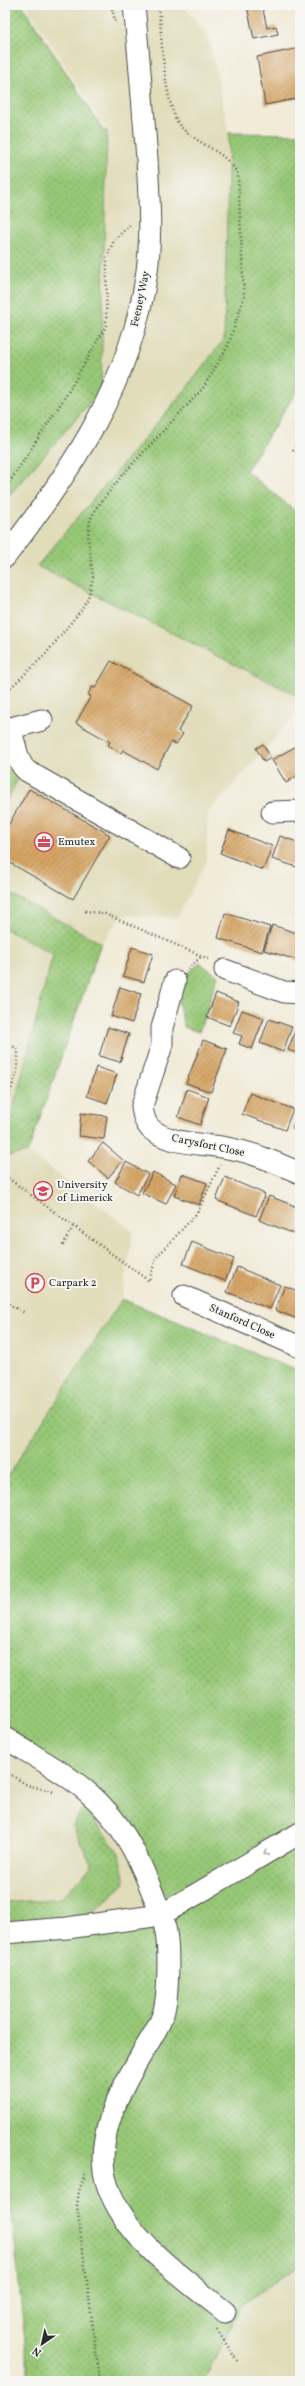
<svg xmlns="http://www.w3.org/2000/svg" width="305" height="2386" font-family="Vollkorn,serif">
  <defs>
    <pattern id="grass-dots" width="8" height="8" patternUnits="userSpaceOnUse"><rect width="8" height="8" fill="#97c877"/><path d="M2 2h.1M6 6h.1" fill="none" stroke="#7ba362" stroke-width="1.8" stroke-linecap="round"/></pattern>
    <pattern id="building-hatch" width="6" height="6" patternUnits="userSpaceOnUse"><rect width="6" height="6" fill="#d6a666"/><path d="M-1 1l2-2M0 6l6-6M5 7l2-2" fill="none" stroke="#ae8754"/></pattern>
  </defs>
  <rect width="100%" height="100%" fill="#f6f6f2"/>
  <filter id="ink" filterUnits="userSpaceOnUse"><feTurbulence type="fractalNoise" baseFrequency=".025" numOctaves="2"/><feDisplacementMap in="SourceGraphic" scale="8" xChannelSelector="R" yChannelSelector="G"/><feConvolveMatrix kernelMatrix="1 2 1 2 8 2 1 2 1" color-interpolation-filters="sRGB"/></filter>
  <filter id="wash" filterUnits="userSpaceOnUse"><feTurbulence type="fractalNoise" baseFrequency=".012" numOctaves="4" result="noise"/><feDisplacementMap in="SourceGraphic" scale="16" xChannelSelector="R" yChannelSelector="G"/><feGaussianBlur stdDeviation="0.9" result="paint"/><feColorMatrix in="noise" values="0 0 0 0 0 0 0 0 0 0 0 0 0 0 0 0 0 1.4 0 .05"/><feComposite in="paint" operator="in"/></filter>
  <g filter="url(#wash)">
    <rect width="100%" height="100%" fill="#f1ebd8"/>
    <!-- built -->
    <path fill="#e1dcba" d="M 26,5 L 183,5 L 209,37 L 229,133 L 300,134 L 300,386 L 246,471 L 300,515 L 300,709 L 208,813 L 206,862 L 177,918 L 122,915 L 101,943 L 28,1152 L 133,1231 L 122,1299 L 300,1392 L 300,2381 L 92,2381 L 5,1942 L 5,500 L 101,390 L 107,131 Z"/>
    <!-- grass -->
    <path fill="url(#grass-dots)" stroke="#617a51" d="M 5,5 L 22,5 L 104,131 L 107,131 L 101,390 L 5,500 Z
      M 229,133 L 300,134 L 300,386 L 246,471 L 300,515 L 300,697 L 37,566 L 185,390 L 224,339 Z
      M 5,758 L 8,769 L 18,779 L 5,804 Z
      M 5,891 L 101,943 L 28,1152 L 5,1157 L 5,1140 L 53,954 L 5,929 Z
      M 200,963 L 218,976 L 199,1032 L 184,1027 L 178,1001 L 179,981 Z
      M 122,1299 L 300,1372 L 300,2265 L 242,2304 L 204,2381 L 29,2381 L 5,2147 L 5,1903 L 61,1898 L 92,1866 L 73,1826 L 83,1806 L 119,1853 L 125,1883 L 86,1919 L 178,1917 L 137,1842 L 5,1729 L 5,1480 Z"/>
    <g id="blocks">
      <!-- building -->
      <path fill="url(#building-hatch)" d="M 262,5 L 267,28 L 276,26 L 278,34 L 254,39 L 247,6 Z
        M 300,48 L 300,98 L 265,105 L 257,57 Z
        M 111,661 L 193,706 L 178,731 L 183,734 L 176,744 L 171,742 L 157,769 L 123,750 L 121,753 L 108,745 L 110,742 L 76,723 L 91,696 L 88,695 L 92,687 L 95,688 Z
        M 263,744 L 271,758 L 264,762 L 256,748 Z
        M 300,744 L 300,774 L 286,783 L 272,760 Z
        M 29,789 L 110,835 L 73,899 L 5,860 L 5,831 Z
        M 229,830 L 272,846 L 263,870 L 220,853 Z
        M 280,836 L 300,843 L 300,868 L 272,859 Z
        M 225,913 L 270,927 L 262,952 L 218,938 Z
        M 272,925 L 300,934 L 300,961 L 264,950 Z
        M 132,947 L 153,954 L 144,982 L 123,976 Z
        M 120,987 L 141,994 L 132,1023 L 111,1016 Z
        M 216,993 L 239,1002 L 230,1026 L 207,1017 Z
        M 242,1010 L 264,1018 L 252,1049 L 239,1044 L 242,1036 L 233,1033 Z
        M 269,1019 L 292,1027 L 283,1052 L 260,1043 Z
        M 297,1026 L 300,1027 L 300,1054 L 288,1050 Z
        M 108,1027 L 129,1034 L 120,1062 L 99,1056 Z
        M 203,1040 L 227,1049 L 211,1092 L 186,1083 Z
        M 96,1067 L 117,1074 L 107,1103 L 87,1096 Z
        M 187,1089 L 209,1097 L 200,1125 L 178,1117 Z
        M 250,1093 L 293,1109 L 285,1130 L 242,1114 Z
        M 300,1110 L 300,1132 L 293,1129 Z
        M 81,1113 L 107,1116 L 104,1139 L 79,1136 Z
        M 103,1143 L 123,1160 L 108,1178 L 88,1161 Z
        M 126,1162 L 148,1174 L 137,1195 L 115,1182 Z
        M 153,1172 L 176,1184 L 166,1204 L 142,1193 Z
        M 182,1174 L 207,1183 L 199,1205 L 174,1196 Z
        M 225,1177 L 265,1194 L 256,1216 L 216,1200 Z
        M 269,1196 L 300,1208 L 300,1236 L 259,1220 Z
        M 192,1242 L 234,1259 L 225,1281 L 183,1264 Z
        M 237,1267 L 280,1285 L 270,1309 L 227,1292 Z
        M 285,1286 L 300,1292 L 300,1320 L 275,1310 Z"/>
    </g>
  </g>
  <g filter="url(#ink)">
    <use href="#blocks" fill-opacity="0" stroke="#494845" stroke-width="1"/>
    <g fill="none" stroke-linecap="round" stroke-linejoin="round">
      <!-- minor casing -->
      <g stroke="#494845" stroke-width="23">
        <path id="minor" d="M 5,557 C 72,470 132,382 147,271 C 152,234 149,196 147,159 C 143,108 139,56 134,5
          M 5,727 C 19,738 13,760 27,771 L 179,858
          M 7,729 L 42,720
          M 272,812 L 300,811
          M 225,970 L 284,992 L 300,993
          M 175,981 L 162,1028 L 162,1045 L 142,1106 C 143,1117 146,1127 155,1132 C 176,1145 204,1143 227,1148 C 252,1152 277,1163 300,1173
          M 184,1296 L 300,1347
          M 5,1738 C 38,1759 77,1778 103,1807 C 128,1833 142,1866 155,1899 C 159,1910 164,1921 166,1932 C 169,1952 169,1999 162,2017 C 157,2031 147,2044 140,2057 C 118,2094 92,2144 108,2187 C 128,2241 182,2277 225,2312
          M 5,1933 L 67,1928 L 161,1915 L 300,1833"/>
      </g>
      <!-- path -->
      <path stroke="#494845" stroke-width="2.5" stroke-dasharray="1 3" stroke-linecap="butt" d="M 111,5 L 116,24
        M 293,451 L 300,440
        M 5,489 L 67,394 L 106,326 L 107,257 L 114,240 L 131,224
        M 5,693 L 45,655 L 81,610 L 88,598 L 93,577 L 88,537 L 90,520 L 97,507 L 125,472 L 203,388 L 228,346 L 244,297 L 238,175 C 227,151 198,145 181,127 C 164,108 161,33 159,5
        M 85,911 L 103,913 L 211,960
        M 188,969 L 202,956
        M 5,1038 L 18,1051 L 17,1071 L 5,1108
        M 5,1176 L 149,1281 L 156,1258 L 197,1213 L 220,1165
        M 63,1245 L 73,1227
        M 5,1302 L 25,1313
        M 5,1771 L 27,1785 L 54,1792
        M 85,2174 L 79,2191 L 77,2206 L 100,2381
        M 217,2330 L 238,2362"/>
      <!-- minor -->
      <use href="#minor" stroke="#fff" stroke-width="21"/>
    </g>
    <!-- one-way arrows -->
    <defs><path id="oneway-chevron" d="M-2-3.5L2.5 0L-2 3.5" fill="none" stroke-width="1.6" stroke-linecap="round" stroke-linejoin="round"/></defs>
    <use stroke="#a0a0a0" href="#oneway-chevron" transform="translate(266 1853) rotate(150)"/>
  </g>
  <!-- icons -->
  <defs>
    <g id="office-ring" transform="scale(1)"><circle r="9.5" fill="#f6f6f2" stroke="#d1495b" stroke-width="1.5"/><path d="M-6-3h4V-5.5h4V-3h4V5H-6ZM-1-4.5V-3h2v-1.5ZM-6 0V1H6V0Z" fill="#d1495b"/></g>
    <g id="university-ring" transform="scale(1)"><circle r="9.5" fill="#f6f6f2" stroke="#d1495b" stroke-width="1.5"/><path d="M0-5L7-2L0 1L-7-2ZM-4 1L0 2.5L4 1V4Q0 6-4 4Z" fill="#d1495b"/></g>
    <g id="parking-ring" transform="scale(1)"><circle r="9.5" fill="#f6f6f2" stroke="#d1495b" stroke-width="1.5"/><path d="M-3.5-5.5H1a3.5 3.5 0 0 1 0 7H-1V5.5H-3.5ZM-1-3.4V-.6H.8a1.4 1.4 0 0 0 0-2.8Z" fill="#d1495b"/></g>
  </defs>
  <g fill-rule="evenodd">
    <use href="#office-ring" x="44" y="842"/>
    <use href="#university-ring" x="43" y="1191"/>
    <use href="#parking-ring" x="35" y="1283"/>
  </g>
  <g text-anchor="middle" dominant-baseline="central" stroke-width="4" stroke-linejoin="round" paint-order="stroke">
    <!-- street labels -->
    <g font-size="11" fill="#2b2b2b" stroke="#f6f6f2">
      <text transform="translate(141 299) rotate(-78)">Feeney Way</text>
      <text transform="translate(208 1146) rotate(12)">Carysfort Close</text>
      <text transform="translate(242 1322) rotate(24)">Stanford Close</text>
    </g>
    <!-- poi labels -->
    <g font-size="11" fill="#2b2b2b" stroke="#f6f6f2" text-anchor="start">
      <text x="58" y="842">Emutex</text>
      <text x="57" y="1185">University<tspan x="57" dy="13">of Limerick</tspan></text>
      <text x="49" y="1283">Carpark 2</text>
    </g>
  </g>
  <!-- margin -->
  <rect width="305" height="2386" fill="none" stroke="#f6f6f2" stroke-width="20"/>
  <!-- north arrow -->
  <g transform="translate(42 2344) rotate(214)" stroke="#f6f6f2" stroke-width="3" paint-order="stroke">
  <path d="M0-3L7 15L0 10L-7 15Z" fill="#2b2b2b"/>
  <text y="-6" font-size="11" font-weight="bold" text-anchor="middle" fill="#2b2b2b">N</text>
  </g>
</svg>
